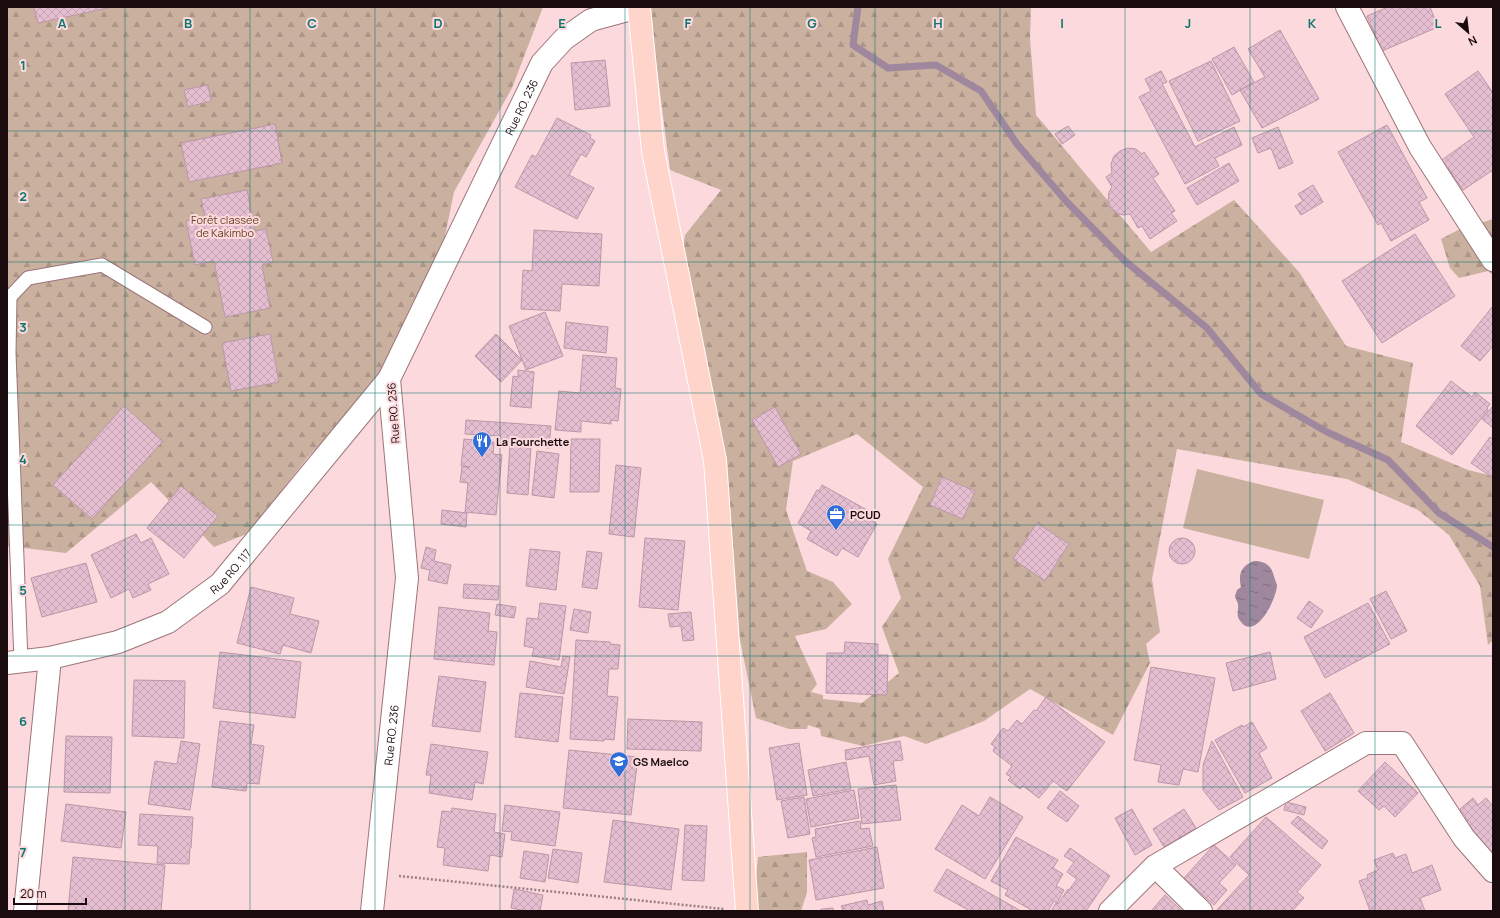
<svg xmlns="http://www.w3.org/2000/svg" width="1500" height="918" font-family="Manrope,sans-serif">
  <defs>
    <pattern id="forest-firs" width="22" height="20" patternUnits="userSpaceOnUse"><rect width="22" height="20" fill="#cab09f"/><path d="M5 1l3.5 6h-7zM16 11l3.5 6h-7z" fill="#ad9688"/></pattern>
    <pattern id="water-ripples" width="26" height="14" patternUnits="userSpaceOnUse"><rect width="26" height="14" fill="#9f879e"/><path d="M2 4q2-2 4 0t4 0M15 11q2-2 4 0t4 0" fill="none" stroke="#816d7f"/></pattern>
    <pattern id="building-cross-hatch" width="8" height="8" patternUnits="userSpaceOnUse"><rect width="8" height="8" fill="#e5bfd1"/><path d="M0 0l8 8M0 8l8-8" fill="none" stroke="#c4a3b2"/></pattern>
  </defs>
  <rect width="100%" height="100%" fill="#fcd9dd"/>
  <!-- forest -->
  <path fill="url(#forest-firs)" fill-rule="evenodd" d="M 7,7 L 543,7 L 512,88 L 454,192 L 426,329 L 387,377 L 308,457 L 249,533 L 214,547 L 151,482 L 66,553 L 7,546 Z
    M 649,7 L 1031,7 L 1030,38 L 1036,115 L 1151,252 L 1234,200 L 1299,272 L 1346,346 L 1413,363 L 1401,442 L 1468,470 L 1493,476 L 1493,640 L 1488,645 L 1480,586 L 1449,535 L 1418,510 L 1347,479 L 1177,449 L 1152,579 L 1160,632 L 1146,644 L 1150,663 L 1113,735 L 1030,689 L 984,721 L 926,744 L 904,736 L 863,746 L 821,736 L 820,729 L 808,725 L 807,729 L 789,729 L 756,718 L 702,455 L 692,370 L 674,307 L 685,235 L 721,190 L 670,170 ZM 857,434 L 923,487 L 888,559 L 901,598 L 882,627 L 899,673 L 862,703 L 823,699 L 823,695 L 811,692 L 817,684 L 795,636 L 826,629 L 852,604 L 833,582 L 807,571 L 786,510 L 793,461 Z
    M 1493,219 L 1493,275 L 1488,271 L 1459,278 L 1450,268 L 1441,239 L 1458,230 Z
    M 807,852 L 807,892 L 801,911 L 753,911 L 758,857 Z"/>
  <!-- pitch -->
  <path fill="#cab09f" d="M 1197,469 L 1324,500 L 1309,559 L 1183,528 Z"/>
  <!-- water -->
  <path fill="url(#water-ripples)" d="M 1254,561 C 1263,561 1270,564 1273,573 C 1274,577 1276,582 1277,585 C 1277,598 1256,641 1241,622 C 1235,615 1239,611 1238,604 C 1238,602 1235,599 1235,596 L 1237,590 L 1241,587 C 1238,574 1241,566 1254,561 Z"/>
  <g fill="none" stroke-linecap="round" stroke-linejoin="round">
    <!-- stream -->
    <path stroke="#9f879e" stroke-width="7" d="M 858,7 L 853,45 L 888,68 L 936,65 L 981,91 L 1017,144 L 1066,201 L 1125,261 L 1207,328 L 1261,394 L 1327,432 L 1388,460 L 1439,513 L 1493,547"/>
  </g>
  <!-- building -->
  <path fill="url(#building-cross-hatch)" stroke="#bb97a7" d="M 34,7 L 112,7 L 38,23 Z
    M 1388,7 L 1430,7 L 1438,27 L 1382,51 L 1367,16 Z
    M 1280,30 L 1319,99 L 1262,128 L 1240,90 L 1265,77 L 1248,49 Z
    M 1234,47 L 1254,82 L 1232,95 L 1212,59 Z
    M 605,60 L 610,106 L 575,110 L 571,63 Z
    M 1211,61 L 1240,121 L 1198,141 L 1169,81 Z
    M 1161,71 L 1167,82 L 1162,84 L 1195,147 L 1234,127 L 1242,145 L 1215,158 L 1219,166 L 1185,184 L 1139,97 L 1151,91 L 1145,79 Z
    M 1478,71 L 1493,93 L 1493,170 L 1463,190 L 1442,160 L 1474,137 L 1445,94 Z
    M 208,85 L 211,101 L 188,107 L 184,90 Z
    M 557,118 L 591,135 L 590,138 L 595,141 L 586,157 L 581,154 L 569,175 L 594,188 L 577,219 L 515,187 L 532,155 L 536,157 Z
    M 275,124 L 282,163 L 189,182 L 181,143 Z
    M 1387,125 L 1427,198 L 1419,202 L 1429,220 L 1391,241 L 1381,223 L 1378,225 L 1338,152 Z
    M 1068,126 L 1075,135 L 1062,144 L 1055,134 Z
    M 1278,127 L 1293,163 L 1279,169 L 1271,148 L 1258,153 L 1252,138 Z
    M 1128,148 L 1136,149 L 1142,154 L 1144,152 L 1159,174 L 1153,178 L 1175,211 L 1171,213 L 1177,221 L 1150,239 L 1142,226 L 1138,228 L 1130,214 L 1123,215 L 1116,213 L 1110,207 L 1108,200 L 1109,192 L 1112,187 L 1106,177 L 1112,173 L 1111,164 L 1114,156 L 1120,151 Z
    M 1229,163 L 1239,181 L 1197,205 L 1187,188 Z
    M 1313,185 L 1323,202 L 1301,215 L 1295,206 L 1303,201 L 1298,194 Z
    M 247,190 L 255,231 L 266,229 L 273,262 L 262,265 L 270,308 L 225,317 L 214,261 L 195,265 L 186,221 L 205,217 L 201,199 Z
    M 534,230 L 602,234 L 599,286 L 562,284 L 560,311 L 521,309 L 523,270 L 532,271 Z
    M 1415,234 L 1455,296 L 1382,343 L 1342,281 Z
    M 1493,306 L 1493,346 L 1480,361 L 1461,346 Z
    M 545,312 L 563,356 L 526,370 L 509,326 Z
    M 566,322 L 608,327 L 606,353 L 564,348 Z
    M 270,334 L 279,382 L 231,391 L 222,343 Z
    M 496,334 L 522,360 L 501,382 L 475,356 Z
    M 583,355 L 617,358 L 615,388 L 621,389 L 618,421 L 611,420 L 611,424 L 581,421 L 581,432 L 555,430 L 559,391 L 580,393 Z
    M 518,370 L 534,372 L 531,408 L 510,406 L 513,376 L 518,377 Z
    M 1451,381 L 1472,397 L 1475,392 L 1490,404 L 1487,408 L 1488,410 L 1452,455 L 1416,426 Z
    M 124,406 L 163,441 L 92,519 L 53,485 Z
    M 1493,406 L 1493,428 L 1482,419 Z
    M 775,407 L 801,454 L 778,467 L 752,420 Z
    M 466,420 L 551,426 L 549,448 L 531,446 L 528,495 L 507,493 L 510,443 L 499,443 L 499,436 L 465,434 Z
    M 1490,437 L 1493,439 L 1493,478 L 1471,463 Z
    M 464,439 L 494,442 L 493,454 L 502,455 L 496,515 L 465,512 L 468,483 L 460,482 L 462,467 L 470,467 L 461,466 Z
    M 571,439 L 600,439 L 599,492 L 570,492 Z
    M 537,451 L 559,454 L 554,498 L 532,495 Z
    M 616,465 L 641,468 L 634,537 L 609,534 Z
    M 942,477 L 975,491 L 963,519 L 930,505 Z
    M 822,485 L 867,510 L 864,516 L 877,524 L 858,557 L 842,548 L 837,556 L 807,539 L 811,531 L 798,523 L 817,490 L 819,491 Z
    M 181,486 L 218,516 L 184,558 L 147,528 Z
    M 442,510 L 467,513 L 466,527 L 441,524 Z
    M 1037,523 L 1069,544 L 1045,581 L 1013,559 Z
    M 136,534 L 141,543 L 151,538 L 169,574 L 148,584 L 151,590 L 133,598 L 129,589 L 111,598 L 91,555 Z
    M 645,538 L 685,541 L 678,610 L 639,607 Z
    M1169 551a13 13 0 1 1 26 0a13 13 0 1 1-26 0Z
    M 426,547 L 436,550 L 434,561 L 451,565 L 447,584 L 428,580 L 430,570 L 421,568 Z
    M 530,549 L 560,552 L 556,590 L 526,586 Z
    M 587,551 L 602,553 L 597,589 L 582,587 Z
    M 86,563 L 97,602 L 42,617 L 31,578 Z
    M 464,584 L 499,586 L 498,600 L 463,598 Z
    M 251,587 L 294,598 L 290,614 L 319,621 L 311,653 L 283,645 L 280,654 L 237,643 Z
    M 1386,591 L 1407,631 L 1391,639 L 1370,599 Z
    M 1309,601 L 1323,611 L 1311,628 L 1297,618 Z
    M 540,603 L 566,606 L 559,660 L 532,656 L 534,648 L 524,646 L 527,618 L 538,619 Z
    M 1368,603 L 1390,644 L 1325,678 L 1304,637 Z
    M 497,604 L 516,607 L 514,618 L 495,615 Z
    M 439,607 L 490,613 L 488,631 L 497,632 L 494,665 L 434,659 Z
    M 574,609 L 591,612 L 588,633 L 570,630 Z
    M 691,612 L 694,640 L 683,641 L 681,626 L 670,627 L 668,614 Z
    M 576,640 L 610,642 L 610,644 L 620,645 L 618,669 L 609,669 L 607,696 L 618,697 L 614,740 L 604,739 L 604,741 L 570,739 Z
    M 845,642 L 878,644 L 878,655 L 888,655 L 887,695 L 826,693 L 827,653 L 844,653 Z
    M 220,652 L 301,662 L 295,718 L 213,708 Z
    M 1270,652 L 1276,679 L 1233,691 L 1226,663 Z
    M 563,656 L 570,657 L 564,694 L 526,687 L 530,661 L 561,667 Z
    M 1151,667 L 1215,678 L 1198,772 L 1183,769 L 1179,785 L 1158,782 L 1161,765 L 1134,760 Z
    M 439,676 L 486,682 L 480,732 L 432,726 Z
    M 134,680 L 185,681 L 184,738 L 132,736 Z
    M 520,693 L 563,697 L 558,742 L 515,737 Z
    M 1330,693 L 1354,733 L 1325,751 L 1301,711 Z
    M 1046,697 L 1105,742 L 1067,791 L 1053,781 L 1039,798 L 1023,786 L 1020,789 L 1008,780 L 1011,777 L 1006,774 L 1012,766 L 993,751 L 995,747 L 991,744 L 1003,728 L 1008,731 L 1017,720 L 1022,724 L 1034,710 L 1036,711 Z
    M 628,719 L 702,722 L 701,751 L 627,749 Z
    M 220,721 L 254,725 L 251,744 L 264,746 L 259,784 L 247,783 L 246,791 L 212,787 Z
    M 1252,722 L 1267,748 L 1259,753 L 1272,778 L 1245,793 L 1215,740 L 1242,725 L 1243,727 Z
    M 66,736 L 112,737 L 110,793 L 64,792 Z
    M 181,741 L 200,744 L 190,810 L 148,804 L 155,761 L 177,764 Z
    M 900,741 L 903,760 L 893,761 L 896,781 L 874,785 L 869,756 L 846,760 L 845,750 Z
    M 1212,741 L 1243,797 L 1219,810 L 1203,790 L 1203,765 Z
    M 799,743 L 807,795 L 777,800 L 769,748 Z
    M 431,744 L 488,752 L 483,784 L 475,782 L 472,800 L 429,793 L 431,775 L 426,775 Z
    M 569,750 L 638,757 L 631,815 L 563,808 Z
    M 846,762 L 851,789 L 813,796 L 808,770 Z
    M 1385,762 L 1418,793 L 1395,817 L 1384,806 L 1379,810 L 1358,791 Z
    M 896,785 L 901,820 L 862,824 L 858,789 Z
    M 854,790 L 859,818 L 811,827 L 806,799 Z
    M 1060,791 L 1079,806 L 1067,822 L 1047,808 Z
    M 804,797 L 810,834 L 788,838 L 781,801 Z
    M 990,797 L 1023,817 L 985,879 L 935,849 L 962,805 L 979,816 Z
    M 1473,798 L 1478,805 L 1486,798 L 1493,806 L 1493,850 L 1486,855 L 1459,822 L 1466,817 L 1460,809 Z
    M 1286,802 L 1306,807 L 1304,815 L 1284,810 Z
    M 66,804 L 126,812 L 121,848 L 61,841 Z
    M 505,805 L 560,812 L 555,846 L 511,840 L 512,832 L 502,831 Z
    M 452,808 L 496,814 L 494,832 L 505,834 L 502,857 L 490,855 L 488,871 L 443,865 L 445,848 L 437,847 L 442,811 L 451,812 Z
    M 1132,809 L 1152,845 L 1135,855 L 1115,818 Z
    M 1184,809 L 1196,828 L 1164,847 L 1153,829 Z
    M 140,814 L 193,817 L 191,848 L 190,848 L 189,864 L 157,863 L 158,846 L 138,845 Z
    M 1298,816 L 1328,841 L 1322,849 L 1291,823 Z
    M 1266,817 L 1321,865 L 1297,892 L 1304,898 L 1292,911 L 1216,911 L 1249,875 L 1230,857 Z
    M 613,820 L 679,829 L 671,890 L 604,882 Z
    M 860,821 L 861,829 L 869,828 L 873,846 L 816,857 L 812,838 L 816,837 L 815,829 Z
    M 685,825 L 707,826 L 704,881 L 682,880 Z
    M 1016,837 L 1058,860 L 1053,868 L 1063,874 L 1056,886 L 1064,890 L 1057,903 L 1054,901 L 1048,911 L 1033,911 L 1005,895 L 1008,890 L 991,881 Z
    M 1214,845 L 1236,865 L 1219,883 L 1227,890 L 1214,905 L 1184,878 Z
    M 877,847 L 884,888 L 816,900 L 809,860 Z
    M 1070,848 L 1110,876 L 1086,911 L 1051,911 L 1056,903 L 1058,904 L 1068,889 L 1069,890 L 1077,879 L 1067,872 L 1074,862 L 1064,856 Z
    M 553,849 L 582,853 L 578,883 L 548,878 Z
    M 524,851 L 549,855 L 545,882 L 520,878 Z
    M 1393,853 L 1395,858 L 1406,854 L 1412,873 L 1432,865 L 1441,890 L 1420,898 L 1425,911 L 1370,911 L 1359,881 L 1368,878 L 1367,875 L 1378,870 L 1374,860 Z
    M 73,857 L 165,865 L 161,911 L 68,911 Z
    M 947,869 L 1021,911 L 970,911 L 934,891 Z
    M 514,889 L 543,895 L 540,911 L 527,911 L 511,908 Z
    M 1165,895 L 1182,911 L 1151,911 Z
    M 867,900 L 868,905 L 882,901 L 884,911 L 839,911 L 843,910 L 841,906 Z
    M 833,908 L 833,911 L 819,911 L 822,909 Z"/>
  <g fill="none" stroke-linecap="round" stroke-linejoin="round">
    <!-- service casing -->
    <g stroke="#9c757a" stroke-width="15">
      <path id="service" d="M 21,661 L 9,353 L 10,297 L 28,278 L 102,265 L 205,327"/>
    </g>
    <!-- minor casing -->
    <g stroke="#9c757a" stroke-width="24">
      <path id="minor" d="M 1347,7 L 1420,147 L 1493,260
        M 1155,866 L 1201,911
        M 25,911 L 50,658
        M 1110,911 L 1155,866 L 1366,743 L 1402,743 L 1464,838 L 1493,871"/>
    </g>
    <!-- tertiary casing -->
    <g stroke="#9c757a" stroke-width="24">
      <g id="tertiary">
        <path id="s1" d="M 7,663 L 50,658 L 118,642 L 168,622 L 220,584 L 389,379"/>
        <path id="s2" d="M 372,911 L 407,578 L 389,379 L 542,63 L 564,39 L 591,20 L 639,7"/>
      </g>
    </g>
    <!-- primary casing -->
    <g stroke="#fff" stroke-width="24">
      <path id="primary" d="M 639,7 L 653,151 L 715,460 L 747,911"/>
    </g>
    <!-- path -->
    <path stroke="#998083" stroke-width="2.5" stroke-dasharray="2 2" stroke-linecap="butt" d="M 399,876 L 724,909"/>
    <!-- service -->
    <use href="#service" stroke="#fff" stroke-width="13"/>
    <!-- minor -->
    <use href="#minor" stroke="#fff" stroke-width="22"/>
    <!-- tertiary -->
    <use href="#tertiary" stroke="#fff" stroke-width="22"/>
    <!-- primary -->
    <use href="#primary" stroke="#ffd4cb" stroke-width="22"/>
  </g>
  <!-- grid -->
  <path fill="none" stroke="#0f766e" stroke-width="1" stroke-opacity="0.55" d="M 125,7 L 125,911M 250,7 L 250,911M 375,7 L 375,911M 500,7 L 500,911M 625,7 L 625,911M 750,7 L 750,911M 875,7 L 875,911M 1000,7 L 1000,911M 1125,7 L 1125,911M 1250,7 L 1250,911M 1375,7 L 1375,911M 7,131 L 1493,131M 7,262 L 1493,262M 7,393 L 1493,393M 7,525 L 1493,525M 7,656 L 1493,656M 7,787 L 1493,787"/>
  <!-- icons -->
  <defs>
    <g id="restaurant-pin" transform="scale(1)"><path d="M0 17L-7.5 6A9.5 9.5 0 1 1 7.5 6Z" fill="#2e6edb" stroke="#fcd9dd"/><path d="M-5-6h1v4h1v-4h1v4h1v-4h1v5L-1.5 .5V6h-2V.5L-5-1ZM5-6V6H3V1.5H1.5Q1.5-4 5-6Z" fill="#fff"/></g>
    <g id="office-pin" transform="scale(1)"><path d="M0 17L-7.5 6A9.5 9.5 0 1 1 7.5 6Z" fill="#2e6edb" stroke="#fcd9dd"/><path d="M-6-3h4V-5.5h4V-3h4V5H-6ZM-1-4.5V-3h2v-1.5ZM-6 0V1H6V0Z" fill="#fff"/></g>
    <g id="school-pin" transform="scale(1)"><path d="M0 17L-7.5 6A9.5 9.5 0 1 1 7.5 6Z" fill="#2e6edb" stroke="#fcd9dd"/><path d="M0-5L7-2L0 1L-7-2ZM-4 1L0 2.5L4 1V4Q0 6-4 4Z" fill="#fff"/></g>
  </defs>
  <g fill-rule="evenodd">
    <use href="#restaurant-pin" x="482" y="441"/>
    <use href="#office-pin" x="836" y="514"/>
    <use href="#school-pin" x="619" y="761"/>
  </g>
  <g text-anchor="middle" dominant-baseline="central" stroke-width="4" stroke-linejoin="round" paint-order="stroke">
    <!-- street labels -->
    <g font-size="11" fill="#1a0c0e" stroke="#fcd9dd">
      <text stroke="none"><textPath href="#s2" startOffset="837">Rue RO. 236</textPath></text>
      <text transform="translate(393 413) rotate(-94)">Rue RO. 236</text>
      <text stroke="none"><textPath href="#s1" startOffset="248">Rue RO. 117</textPath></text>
      <text stroke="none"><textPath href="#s2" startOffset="177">Rue RO. 236</textPath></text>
    </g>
    <!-- park labels -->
    <g font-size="11" fill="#6a4022" stroke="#fcd9dd">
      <text x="225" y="219">Forêt classée<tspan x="225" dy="13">de Kakimbo</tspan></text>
    </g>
    <!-- poi labels -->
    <g font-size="11" font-weight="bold" fill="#1a0c0e" stroke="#fcd9dd" text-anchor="start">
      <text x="496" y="441">La Fourchette</text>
      <text x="850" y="514">PCUD</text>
      <text x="633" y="761">GS Maelco</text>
    </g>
  </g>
  <g font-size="13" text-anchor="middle" font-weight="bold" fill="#0f766e" stroke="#fcd9dd" stroke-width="4" stroke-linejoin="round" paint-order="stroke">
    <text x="62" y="28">A</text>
    <text x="188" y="28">B</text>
    <text x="312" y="28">C</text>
    <text x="438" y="28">D</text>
    <text x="562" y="28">E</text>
    <text x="688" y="28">F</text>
    <text x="812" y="28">G</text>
    <text x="938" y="28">H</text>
    <text x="1062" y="28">I</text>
    <text x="1188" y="28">J</text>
    <text x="1312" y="28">K</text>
    <text x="1438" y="28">L</text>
    <text x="23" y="70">1</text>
    <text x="23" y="201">2</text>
    <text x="23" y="332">3</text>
    <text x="23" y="464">4</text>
    <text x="23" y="595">5</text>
    <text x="23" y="726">6</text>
    <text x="23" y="857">7</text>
  </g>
  <!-- border -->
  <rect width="1500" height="918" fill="none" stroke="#1a0c0e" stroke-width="16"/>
  <!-- north arrow -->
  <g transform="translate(1468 32) rotate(152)" stroke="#fcd9dd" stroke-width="3" paint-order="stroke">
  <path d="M0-3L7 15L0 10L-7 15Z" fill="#1a0c0e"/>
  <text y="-6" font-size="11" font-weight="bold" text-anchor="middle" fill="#1a0c0e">N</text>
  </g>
  <!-- scale -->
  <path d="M14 898v6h72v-6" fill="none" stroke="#1a0c0e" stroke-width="2"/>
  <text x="20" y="898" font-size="12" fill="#1a0c0e" stroke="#fcd9dd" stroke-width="3" paint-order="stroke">20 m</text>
</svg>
